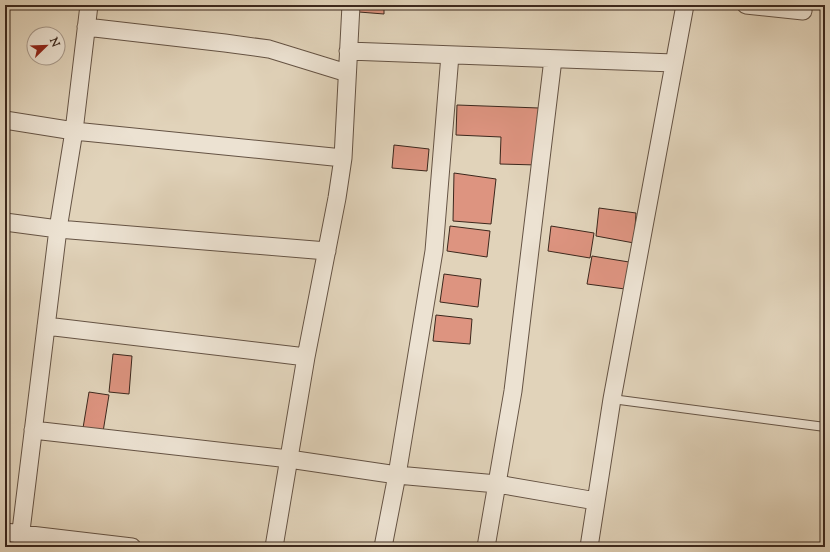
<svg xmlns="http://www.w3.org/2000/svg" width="830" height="552" font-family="'Sorts Mill Goudy',serif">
  <rect width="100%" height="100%" fill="#e1d3ba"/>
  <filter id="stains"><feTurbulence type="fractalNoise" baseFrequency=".005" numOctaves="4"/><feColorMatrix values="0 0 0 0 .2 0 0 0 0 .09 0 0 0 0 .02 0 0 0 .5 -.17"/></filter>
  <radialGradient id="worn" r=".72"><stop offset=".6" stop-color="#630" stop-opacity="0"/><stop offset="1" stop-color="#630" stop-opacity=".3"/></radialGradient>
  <!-- building -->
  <path fill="#dd9480" stroke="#3c281d" d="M 360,5 L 384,5 L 384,14 L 359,12 Z
    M 457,105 L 539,108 L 537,165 L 500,164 L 501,137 L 456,135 Z
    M 394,145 L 429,149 L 427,171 L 392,168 Z
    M 454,173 L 496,179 L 491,224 L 453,221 Z
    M 599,208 L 636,213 L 634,243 L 596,236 Z
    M 450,226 L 490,231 L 487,257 L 447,251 Z
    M 551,226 L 594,233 L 590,258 L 548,251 Z
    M 592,256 L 629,262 L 625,289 L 587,284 Z
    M 444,274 L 481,279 L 478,307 L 440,302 Z
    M 436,315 L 472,319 L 470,344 L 433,341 Z
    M 113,354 L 132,356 L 129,394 L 109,392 Z
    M 89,392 L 109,395 L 103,432 L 83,428 Z"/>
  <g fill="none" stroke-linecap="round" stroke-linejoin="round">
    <!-- service casing -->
    <g stroke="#655344" stroke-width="10">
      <path id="service" d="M 612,399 L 825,427"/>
    </g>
    <!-- minor casing -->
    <g stroke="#655344" stroke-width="19">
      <path id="minor" d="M 746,5 L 803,11 L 803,5
        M 86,27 L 225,43 L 269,49 L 347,73
        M 348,51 L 674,63
        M 5,120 L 74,131 L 343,158 L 351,5
        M 5,222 L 58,229 L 327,251
        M 46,326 L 306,357
        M 33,430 L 289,459 L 397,475 L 497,484 L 596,501
        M 5,532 L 132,547
        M 19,547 L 58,229 L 74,131 L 89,5
        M 274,547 L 306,357 L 337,198 L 343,158
        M 383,547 L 397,475 L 434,251 L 450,55
        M 486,547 L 513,391 L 553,59
        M 589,547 L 612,399 L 685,5"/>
    </g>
    <!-- service -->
    <use href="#service" stroke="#ece2d2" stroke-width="8"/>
    <!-- minor -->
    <use href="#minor" stroke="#ece2d2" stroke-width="17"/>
  </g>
  <!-- margin -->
  <rect width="830" height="552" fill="none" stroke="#e1d3ba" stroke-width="20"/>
  <rect x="6" y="6" width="818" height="540" fill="none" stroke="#3c281d" stroke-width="2"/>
  <rect x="10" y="10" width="810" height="532" fill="none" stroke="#3c281d"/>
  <!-- north arrow -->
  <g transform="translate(46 46) rotate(67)"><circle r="19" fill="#ece2d2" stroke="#a6988a"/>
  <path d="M0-3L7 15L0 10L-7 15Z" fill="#8f2418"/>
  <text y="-6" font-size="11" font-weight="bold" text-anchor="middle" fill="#3c281d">N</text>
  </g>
  <rect width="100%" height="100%" filter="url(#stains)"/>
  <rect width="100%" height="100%" fill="url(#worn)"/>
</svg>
